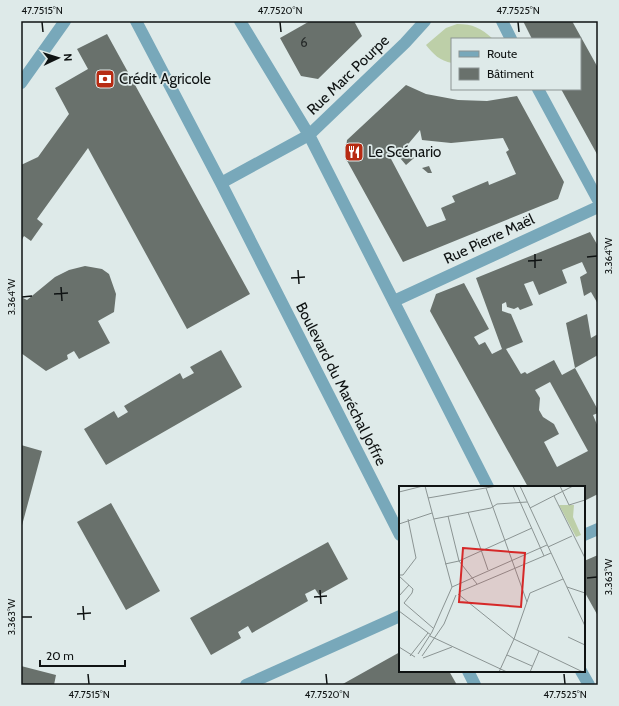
<svg xmlns="http://www.w3.org/2000/svg" width="619" height="706" font-family="Cabin,sans-serif">
  <rect width="100%" height="100%" fill="#deeae9"/>
  <!-- green -->
  <path fill="#bdcfa8" d="M 457,24 C 473,24 481,28 493,39 L 452,39 L 452,63 C 440,61 433,54 426,45 L 446,28 Z"/>
  <!-- building -->
  <path fill="#69716c" fill-rule="evenodd" d="M 310,21 L 354,21 L 362,36 L 318,79 L 301,76 L 280,38 Z
    M 523,21 L 572,21 L 597,66 L 598,156 L 561,89 L 580,89 L 580,39 L 532,39 Z
    M 107,34 L 250,294 L 187,329 L 88,148 L 37,219 L 43,224 L 31,241 L 24,236 L 21,241 L 21,165 L 38,157 L 69,114 L 55,88 L 88,69 L 77,49 Z
    M 406,85 L 426,94 L 458,100 L 487,101 L 517,96 L 564,182 L 558,199 L 403,262 L 345,157 L 347,140 ZM 420,130 L 422,140 L 451,143 L 503,138 L 509,150 L 506,152 L 516,174 L 489,185 L 488,181 L 452,196 L 455,202 L 441,208 L 446,220 L 427,227 L 390,157 L 395,152 L 406,165 L 414,158 L 404,149 Z
    M 429,166 L 432,173 L 428,173 L 422,168 Z
    M 590,232 L 598,246 L 598,304 L 591,292 L 584,296 L 580,277 L 587,273 L 582,262 L 562,270 L 567,283 L 539,295 L 533,281 L 524,284 L 533,305 L 520,310 L 518,307 L 514,309 L 507,307 L 506,302 L 502,304 L 502,311 L 511,314 L 523,342 L 506,349 L 521,374 L 525,372 L 527,374 L 554,360 L 562,375 L 575,368 L 598,410 L 598,413 L 593,415 L 598,427 L 598,494 L 584,501 L 584,487 L 528,487 L 430,311 L 436,294 L 464,283 L 489,329 L 474,337 L 479,345 L 485,342 L 492,354 L 502,349 L 476,278 ZM 550,382 L 588,451 L 557,467 L 544,442 L 559,434 L 554,424 L 543,417 L 539,410 L 540,398 L 535,390 Z
    M 85,266 L 102,269 L 109,274 L 116,294 L 114,312 L 98,321 L 110,343 L 79,359 L 74,351 L 67,355 L 68,359 L 46,371 L 21,353 L 21,297 L 27,300 L 55,277 L 69,270 Z
    M 587,314 L 591,338 L 598,334 L 598,355 L 575,368 L 566,323 Z
    M 221,350 L 242,387 L 106,465 L 84,429 L 114,411 L 118,418 L 128,412 L 124,406 L 180,373 L 183,379 L 194,373 L 190,367 Z
    M 21,445 L 42,451 L 21,529 Z
    M 111,503 L 160,591 L 126,610 L 77,522 Z
    M 328,542 L 348,579 L 319,595 L 315,589 L 305,594 L 308,601 L 252,633 L 248,626 L 238,632 L 241,638 L 211,655 L 190,618 Z
    M 598,555 L 598,616 L 584,591 L 584,561 Z
    M 400,652 L 400,671 L 449,671 L 457,685 L 341,685 Z
    M 21,666 L 56,675 L 54,685 L 21,685 Z"/>
  <g fill="none" stroke-linecap="round" stroke-linejoin="round">
    <!-- minor -->
    <path stroke="#78a8ba" stroke-width="12" d="M 136,21 L 221,183 L 400,535
      M 240,21 L 309,135 L 488,487
      M 502,21 L 511,39
      M 21,83 L 65,21
      M 538,89 L 598,200
      M 221,183 L 309,135 L 405,43 L 425,21
      M 394,301 L 598,207
      M 584,535 L 598,529
      M 468,671 L 475,685
      M 581,671 L 589,685
      M 246,685 L 400,616"/>
  </g>
  <!-- ticks -->
  <path fill="none" stroke="#0f1313" stroke-width="1.5" d="M 42,22 L 43,32M 280,22 L 281,32M 518,22 L 519,32M 535,254 L 535,268M 587,257 L 597,256M 528,261 L 542,260M 298,270 L 299,284M 291,278 L 305,277M 61,287 L 62,301M 54,294 L 68,293M 22,297 L 32,296M 587,578 L 597,577M 320,590 L 321,604M 314,597 L 327,596M 83,606 L 84,620M 77,614 L 91,613M 22,617 L 32,617M 88,674 L 89,684M 326,674 L 327,684M 564,674 L 565,684"/>
  <!-- icons -->
  <defs>
    <g id="bank-square" transform="scale(1)"><rect x="-9" y="-9" width="18" height="18" rx="4" fill="#b72b13" stroke="#deeae9"/><path d="M-6-4H6V4H-6ZM0-2.3a2.3 2.3 0 1 0 0 4.6a2.3 2.3 0 1 0 0-4.6Z" fill="#fff"/></g>
    <g id="restaurant-square" transform="scale(1)"><rect x="-9" y="-9" width="18" height="18" rx="4" fill="#b72b13" stroke="#deeae9"/><path d="M-5-6h1v4h1v-4h1v4h1v-4h1v5L-1.5 .5V6h-2V.5L-5-1ZM5-6V6H3V1.5H1.5Q1.5-4 5-6Z" fill="#fff"/></g>
  </defs>
  <g fill-rule="evenodd">
    <use href="#bank-square" x="105" y="79"/>
    <use href="#restaurant-square" x="354" y="152"/>
  </g>
  <g text-anchor="middle" dominant-baseline="central" stroke-width="3.5" stroke-linejoin="round" paint-order="stroke">
    <!-- number labels -->
    <g font-size="13" fill="#262a29">
      <text x="304" y="42">6</text>
    </g>
    <!-- street labels -->
    <g font-size="15" fill="#0f1313" stroke="#deeae9">
      <text transform="translate(348 75) rotate(-44)">Rue Marc Pourpe</text>
      <text transform="translate(489 239) rotate(-25)">Rue Pierre Maël</text>
      <text transform="translate(341 384) rotate(63)">Boulevard du Maréchal Joffre</text>
    </g>
    <!-- poi labels -->
    <g font-size="15" fill="#0f1313" stroke="#deeae9" text-anchor="start">
      <text x="119" y="79">Crédit Agricole</text>
      <text x="368" y="152">Le Scénario</text>
    </g>
  </g>
  <!-- overview -->
  <g transform="translate(399 486)">
    <rect width="186" height="186" fill="#deeae9"/>
    <path d="M 160,19 L 175,19 L 174,31 L 182,49 L 177,51 Z" fill="#bdcfa8"/>
    <path fill="none" stroke="#8b9493" stroke-width="1" d="M 26,0 L 53,101M 114,0 L 145,70M 121,0 L 186,140M 161,0 L 170,19 L 186,14M 87,2 L 128,116M 0,6 L 24,0M 155,10 L 186,72M 29,12 L 98,0M 131,22 L 174,0M 69,26 L 89,84M 49,30 L 60,75 L 78,98M 35,33 L 92,22 L 98,18 L 128,16M 0,38 L 33,27M 149,61 L 173,50M 46,78 L 60,75 L 133,42M 0,89 L 4,89 L 17,72 L 9,33M 0,90 L 14,103 L 13,107 L 5,117 L 34,142M 168,101 L 186,107M 60,106 L 152,67M 59,108 L 115,153 L 184,186M 0,110 L 10,99M 0,125 L 32,149M 31,150 L 108,186M 169,151 L 186,159M 0,161 L 16,171M 19,168 L 33,146 L 53,101 L 148,59M 108,169 L 133,180M 11,170 L 29,147M 23,170 L 45,138 L 57,109M 24,172 L 53,161M 100,186 L 115,153 L 131,107 L 164,93M 131,186 L 140,165"/>
    <path fill="#d62828" fill-opacity="0.15" stroke="#d62828" stroke-width="2" d="M 64,62 L 126,67 L 122,121 L 60,116 Z"/>
    <rect width="186" height="186" fill="none" stroke="#0f1313" stroke-width="2"/>
  </g>
  <!-- border -->
  <rect width="619" height="706" fill="none" stroke="#deeae9" stroke-width="44"/>
  <!-- legend -->
  <rect x="451" y="38" width="130" height="52" fill="#deeae9" stroke="#8b9493"/>
  <rect x="459" y="51" width="20" height="6" fill="#78a8ba" stroke="#8b9493"/>
  <text x="487" y="58" font-size="12" fill="#0f1313">Route</text>
  <rect x="459" y="68" width="20" height="12" fill="#69716c" stroke="#8b9493"/>
  <text x="487" y="78" font-size="12" fill="#0f1313">Bâtiment</text>
  <!-- north arrow -->
  <g transform="translate(58 58) rotate(86)" stroke="#deeae9" stroke-width="3" paint-order="stroke">
  <path d="M0-3L7 15L0 10L-7 15Z" fill="#0f1313"/>
  <text y="-6" font-size="11" font-weight="bold" text-anchor="middle" fill="#0f1313">N</text>
  </g>
  <!-- scale -->
  <path d="M40 660v6h85v-6" fill="none" stroke="#0f1313" stroke-width="2"/>
  <text x="46" y="660" font-size="12" fill="#0f1313" stroke="#deeae9" stroke-width="3" paint-order="stroke">20 m</text>
  <rect x="22" y="22" width="575" height="662" fill="none" stroke="#0f1313" stroke-width="1.5"/>
  <g font-size="10" text-anchor="middle" fill="#0f1313">
    <text x="42" y="14">47.7515°N</text>
    <text x="280" y="14">47.7520°N</text>
    <text x="518" y="14">47.7525°N</text>
    <text transform="translate(608 256) rotate(-90)" y="4">3.364°W</text>
    <text transform="translate(11 297) rotate(-90)" y="4">3.364°W</text>
    <text transform="translate(608 577) rotate(-90)" y="4">3.363°W</text>
    <text transform="translate(11 617) rotate(-90)" y="4">3.363°W</text>
    <text x="89" y="698">47.7515°N</text>
    <text x="327" y="698">47.7520°N</text>
    <text x="565" y="698">47.7525°N</text>
  </g>
</svg>
